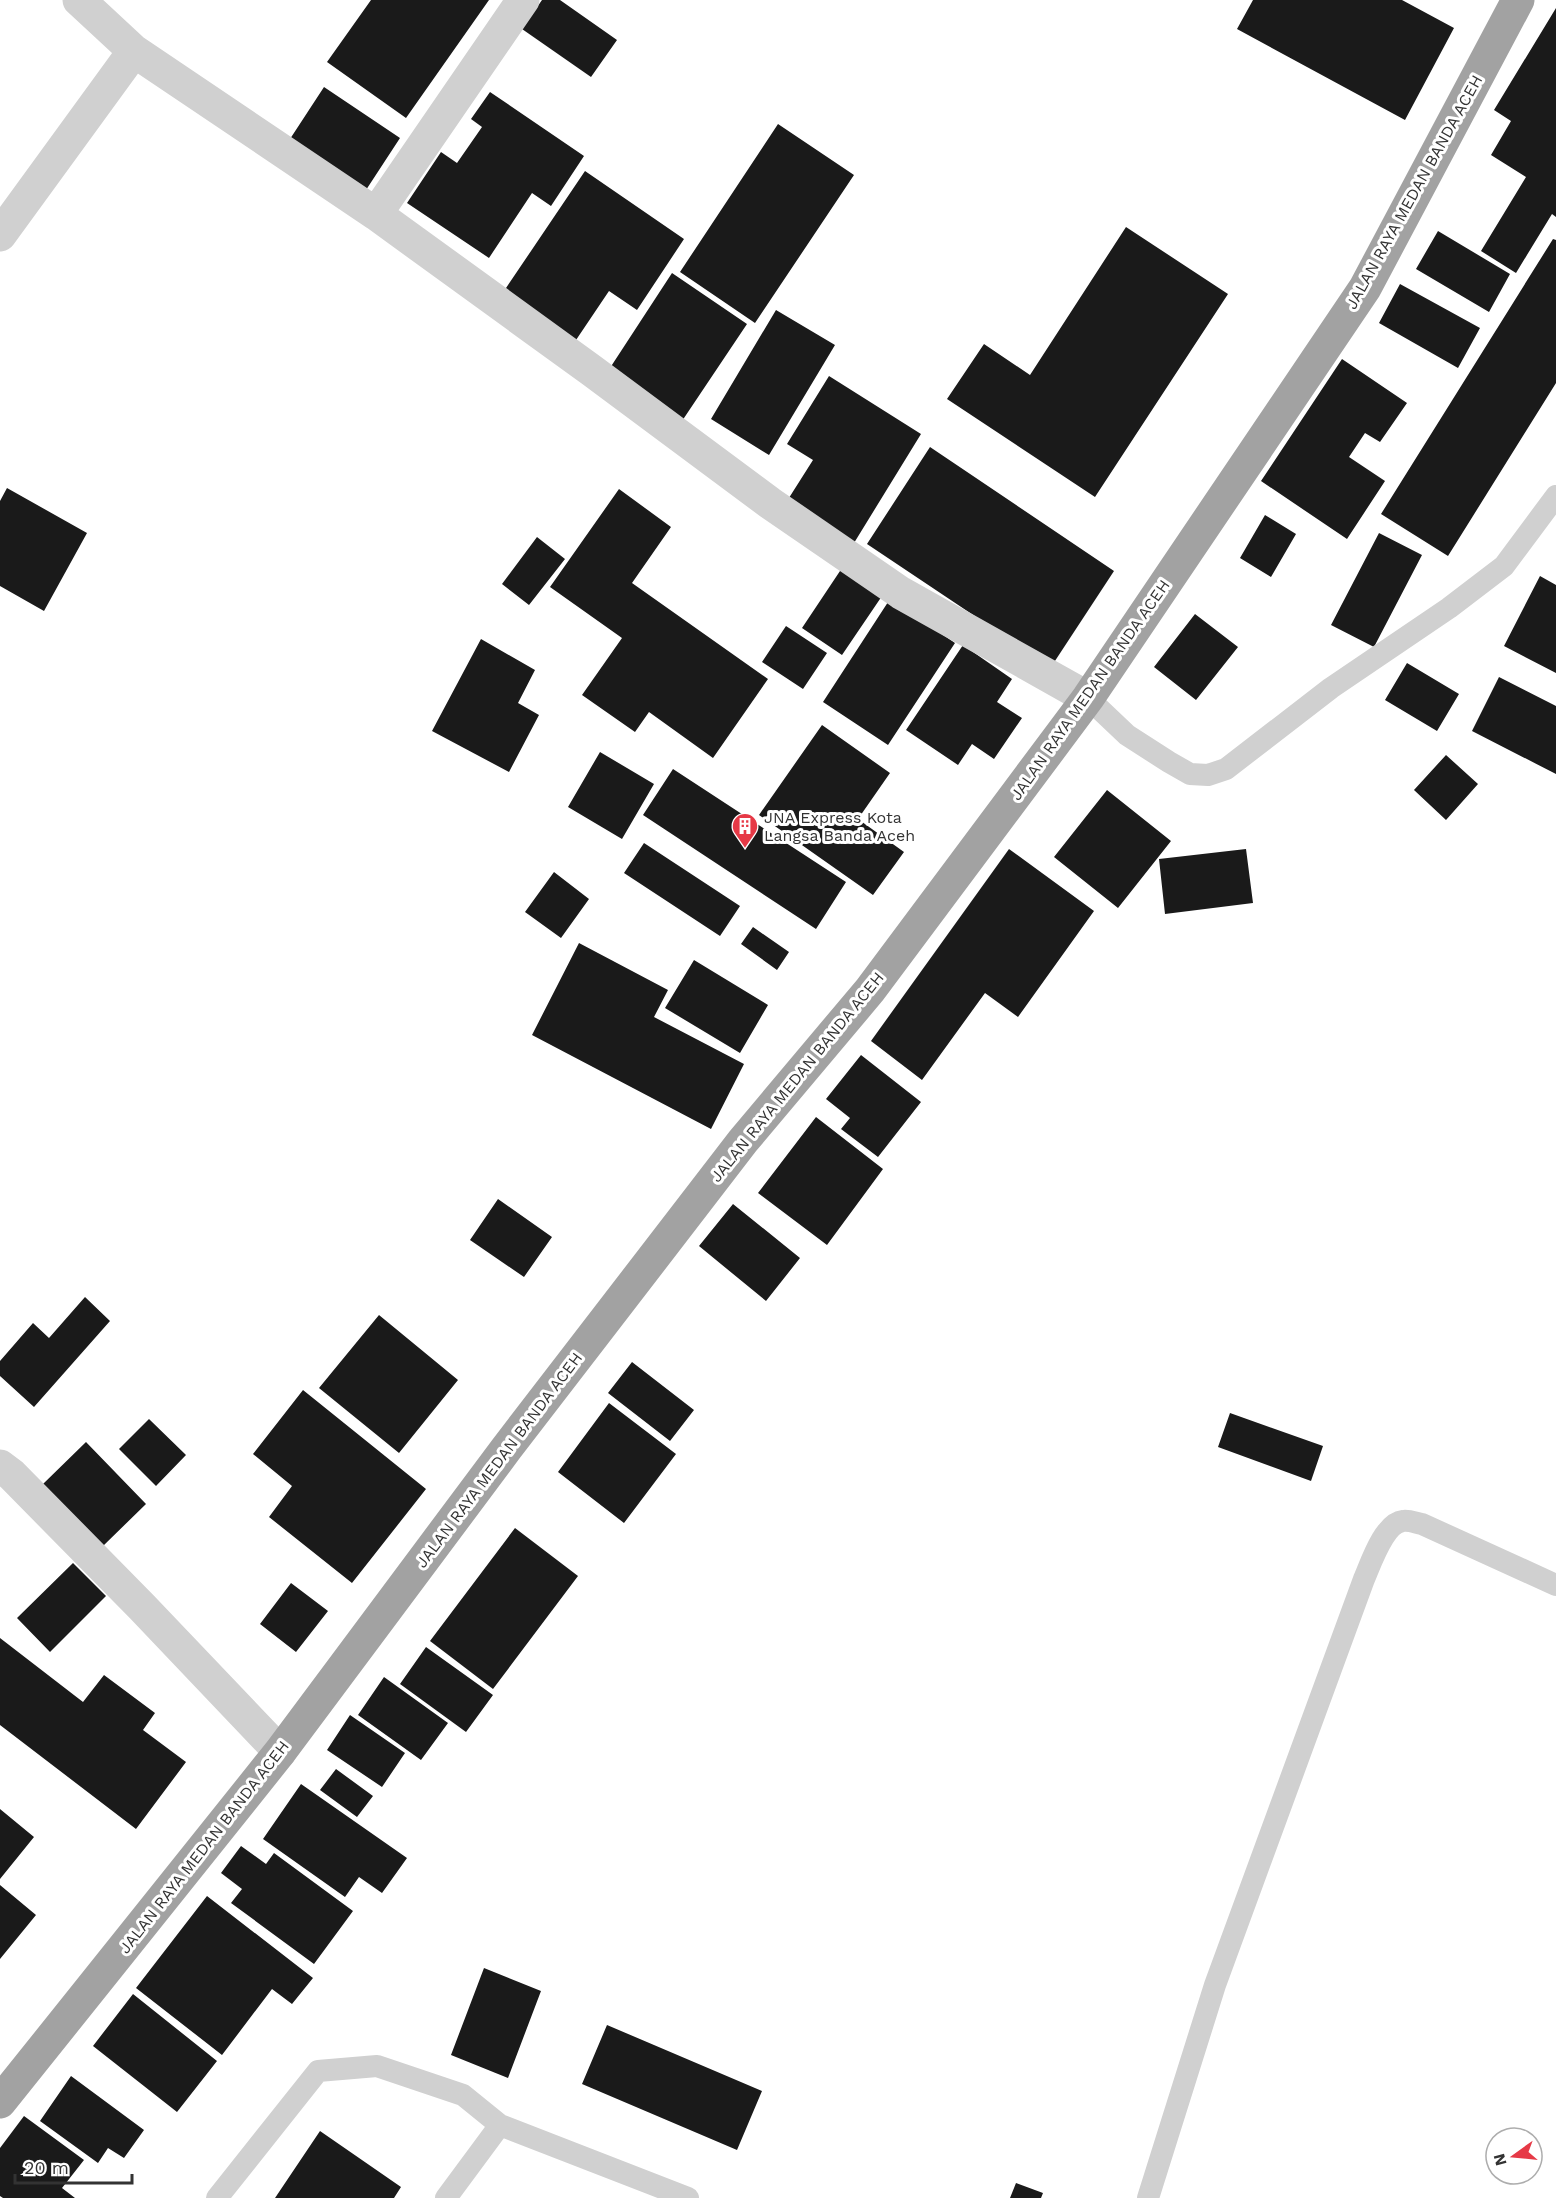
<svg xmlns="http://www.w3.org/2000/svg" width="1556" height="2198" font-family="'Work Sans',sans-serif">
  <rect width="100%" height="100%" fill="#fff"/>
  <!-- building -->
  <path fill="#1a1a1a" d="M 371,0 L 489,0 L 406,118 L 327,62 Z
    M 542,0 L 560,0 L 617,40 L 591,77 L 522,29 Z
    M 1253,0 L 1402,0 L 1454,28 L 1405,120 L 1237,29 Z
    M 1556,8 L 1556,217 L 1552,214 L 1516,273 L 1481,251 L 1526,177 L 1491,155 L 1511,121 L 1494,110 Z
    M 324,87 L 400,138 L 366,190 L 290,139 Z
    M 490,92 L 584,156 L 551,206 L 532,193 L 489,258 L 407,203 L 441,152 L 457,163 L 482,127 L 471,119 Z
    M 778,124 L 854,175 L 755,323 L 680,272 Z
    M 585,171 L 684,239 L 637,310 L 609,291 L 576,340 L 504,291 Z
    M 1126,227 L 1228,294 L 1095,497 L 947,399 L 984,344 L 1030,375 Z
    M 1438,231 L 1510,274 L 1489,312 L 1416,269 Z
    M 1553,239 L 1556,240 L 1556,383 L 1448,556 L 1381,514 Z
    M 672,273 L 747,324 L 682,421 L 608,371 Z
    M 1400,284 L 1480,328 L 1458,368 L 1379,323 Z
    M 776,310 L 835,345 L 769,455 L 711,419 Z
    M 1342,359 L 1407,403 L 1380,442 L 1365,433 L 1349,457 L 1385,481 L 1347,539 L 1261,481 Z
    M 829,376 L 921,434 L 854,543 L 787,501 L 813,460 L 787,444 Z
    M 930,447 L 1114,571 L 1051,667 L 867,544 Z
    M 7,488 L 87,533 L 44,611 L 0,586 L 0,501 Z
    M 619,489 L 671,527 L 632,583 L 768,679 L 713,758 L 649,712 L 635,732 L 582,695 L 622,638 L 550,587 Z
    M 1265,515 L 1296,534 L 1271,577 L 1240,558 Z
    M 1379,533 L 1422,555 L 1374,647 L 1331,625 Z
    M 537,537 L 565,559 L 529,605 L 502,584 Z
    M 842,568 L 882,596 L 842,655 L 802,628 Z
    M 1540,576 L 1556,585 L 1556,673 L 1504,646 Z
    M 890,599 L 955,643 L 888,745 L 823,702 Z
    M 1195,614 L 1238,647 L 1196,700 L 1154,667 Z
    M 786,626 L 827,653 L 803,689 L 762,662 Z
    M 481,639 L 535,670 L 518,703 L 539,715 L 509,772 L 432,731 Z
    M 963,645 L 1012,679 L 997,702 L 1022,718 L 994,759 L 972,744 L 958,765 L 906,730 Z
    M 1407,663 L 1459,694 L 1437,731 L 1385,700 Z
    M 1499,677 L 1556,706 L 1556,774 L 1472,731 Z
    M 822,725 L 890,773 L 858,819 L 904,852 L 873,895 L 759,815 Z
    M 600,752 L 654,784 L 622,839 L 568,807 Z
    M 1446,755 L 1478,784 L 1446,820 L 1414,790 Z
    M 673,769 L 846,882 L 816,929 L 643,815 Z
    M 1107,790 L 1171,841 L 1118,908 L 1054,857 Z
    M 644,843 L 740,906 L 720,936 L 624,873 Z
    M 1009,849 L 1094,911 L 1018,1017 L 985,993 L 922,1080 L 871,1041 Z
    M 1246,849 L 1253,903 L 1165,914 L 1159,859 Z
    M 554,872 L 589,899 L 561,938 L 525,912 Z
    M 753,927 L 789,952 L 777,970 L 741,944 Z
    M 579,943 L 668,990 L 654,1017 L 744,1064 L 711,1129 L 532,1035 Z
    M 694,960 L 768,1005 L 740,1053 L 665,1008 Z
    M 861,1055 L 921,1102 L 878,1157 L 841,1129 L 850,1118 L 826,1099 Z
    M 816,1117 L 883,1169 L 827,1245 L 758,1193 Z
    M 498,1199 L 552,1237 L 524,1277 L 470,1240 Z
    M 733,1204 L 800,1258 L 766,1301 L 699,1246 Z
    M 85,1297 L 110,1321 L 34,1407 L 0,1376 L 0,1361 L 33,1323 L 49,1338 Z
    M 379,1315 L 458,1380 L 399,1453 L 319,1388 Z
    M 632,1362 L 694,1410 L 670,1441 L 608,1393 Z
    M 303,1390 L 426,1489 L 352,1583 L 269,1517 L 292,1486 L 253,1454 Z
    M 609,1403 L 676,1454 L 624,1523 L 558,1472 Z
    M 1230,1413 L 1323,1446 L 1311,1481 L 1218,1447 Z
    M 149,1419 L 186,1455 L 156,1486 L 119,1449 Z
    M 86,1442 L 146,1504 L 103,1546 L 43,1484 Z
    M 515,1528 L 578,1576 L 493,1689 L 430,1641 Z
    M 73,1563 L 106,1596 L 50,1652 L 17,1618 Z
    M 291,1583 L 328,1611 L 296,1652 L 260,1624 Z
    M 0,1638 L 83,1702 L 104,1675 L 155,1713 L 143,1730 L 186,1762 L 136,1829 L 0,1725 Z
    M 426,1647 L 493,1695 L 466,1732 L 400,1684 Z
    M 384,1677 L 448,1723 L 421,1760 L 358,1715 Z
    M 350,1715 L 405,1753 L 382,1787 L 327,1750 Z
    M 336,1769 L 373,1796 L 357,1817 L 320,1790 Z
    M 301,1784 L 407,1858 L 382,1893 L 359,1877 L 345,1897 L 263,1839 Z
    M 0,1809 L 34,1837 L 0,1879 Z
    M 241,1846 L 266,1864 L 274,1853 L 353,1911 L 314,1964 L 231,1903 L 242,1889 L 221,1873 Z
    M 0,1885 L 36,1915 L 0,1959 Z
    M 207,1896 L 313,1978 L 292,2004 L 272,1989 L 222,2055 L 136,1988 Z
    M 484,1968 L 541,1991 L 508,2078 L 451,2055 Z
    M 133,1994 L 217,2061 L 177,2112 L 93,2046 Z
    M 607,2025 L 762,2091 L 737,2150 L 582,2084 Z
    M 71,2076 L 144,2130 L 124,2158 L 108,2148 L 98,2163 L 40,2121 Z
    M 24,2116 L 84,2160 L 62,2188 L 75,2198 L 3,2198 L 0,2196 L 0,2148 Z
    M 320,2131 L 401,2187 L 394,2198 L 275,2198 Z
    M 1016,2183 L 1043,2193 L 1041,2198 L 1010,2198 Z"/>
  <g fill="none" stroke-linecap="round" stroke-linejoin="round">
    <!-- service -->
    <path stroke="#d0d0d0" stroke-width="22" d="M 1088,698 L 1127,735 L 1169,762 L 1190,774 L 1208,775 L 1226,769 L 1331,688 L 1449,608 L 1504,566 L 1556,496
      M 217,2198 L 318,2071 L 377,2066 L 463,2095 L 500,2125 L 688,2198
      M 446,2198 L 500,2125
      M 1148,2198 L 1215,1985 L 1364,1579 C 1371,1563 1384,1523 1403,1521 C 1409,1520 1416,1523 1422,1524 L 1556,1585"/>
    <!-- minor -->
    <path stroke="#d0d0d0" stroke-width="33" d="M 79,0 L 134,51 L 376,214 L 591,370 L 770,503 L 901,593 L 1088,698
      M 376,214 L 523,0
      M 0,235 L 134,51
      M 0,1466 L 12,1475 L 142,1607 L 280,1752"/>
    <!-- trunk -->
    <path stroke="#a2a2a2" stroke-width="33" d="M 0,2102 L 280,1752 L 506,1449 L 743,1141 L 870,990 L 1088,698 L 1365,288 L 1518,0"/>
  </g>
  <!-- icons -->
  <defs>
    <g id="building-pin" transform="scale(1.35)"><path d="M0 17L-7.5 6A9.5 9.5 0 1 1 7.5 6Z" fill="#e63946" stroke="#fff"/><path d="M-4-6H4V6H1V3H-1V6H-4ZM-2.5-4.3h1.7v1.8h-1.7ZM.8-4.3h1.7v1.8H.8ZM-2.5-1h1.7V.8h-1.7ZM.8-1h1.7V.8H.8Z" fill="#fff"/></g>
  </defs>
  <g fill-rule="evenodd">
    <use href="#building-pin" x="745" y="826"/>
  </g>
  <g text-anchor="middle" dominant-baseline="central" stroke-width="6" stroke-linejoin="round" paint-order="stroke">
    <!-- street labels -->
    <g font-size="16" fill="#333" stroke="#fff">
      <text transform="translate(1414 192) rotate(-61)">JALAN RAYA MEDAN BANDA ACEH</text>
      <text transform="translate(1090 690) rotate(-55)">JALAN RAYA MEDAN BANDA ACEH</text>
      <text transform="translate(797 1077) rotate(-51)">JALAN RAYA MEDAN BANDA ACEH</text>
      <text transform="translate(499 1460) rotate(-53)">JALAN RAYA MEDAN BANDA ACEH</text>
      <text transform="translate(204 1847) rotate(-52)">JALAN RAYA MEDAN BANDA ACEH</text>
    </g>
    <!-- poi labels -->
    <g font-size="16" fill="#333" stroke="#fff" text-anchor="start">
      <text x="764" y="817">JNA Express Kota<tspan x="764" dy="18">Langsa Banda Aceh</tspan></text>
    </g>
  </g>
  <!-- north arrow -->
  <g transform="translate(1514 2156) rotate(255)"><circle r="28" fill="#ffffff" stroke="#adadad" stroke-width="1.5"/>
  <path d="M0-4.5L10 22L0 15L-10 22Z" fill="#e63946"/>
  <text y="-9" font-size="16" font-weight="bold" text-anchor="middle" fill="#333333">N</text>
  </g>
  <!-- scale -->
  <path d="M15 2174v9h117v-9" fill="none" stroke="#333333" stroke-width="3"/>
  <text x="24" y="2174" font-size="18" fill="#333333" stroke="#ffffff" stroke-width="4.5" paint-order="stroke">20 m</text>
</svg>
